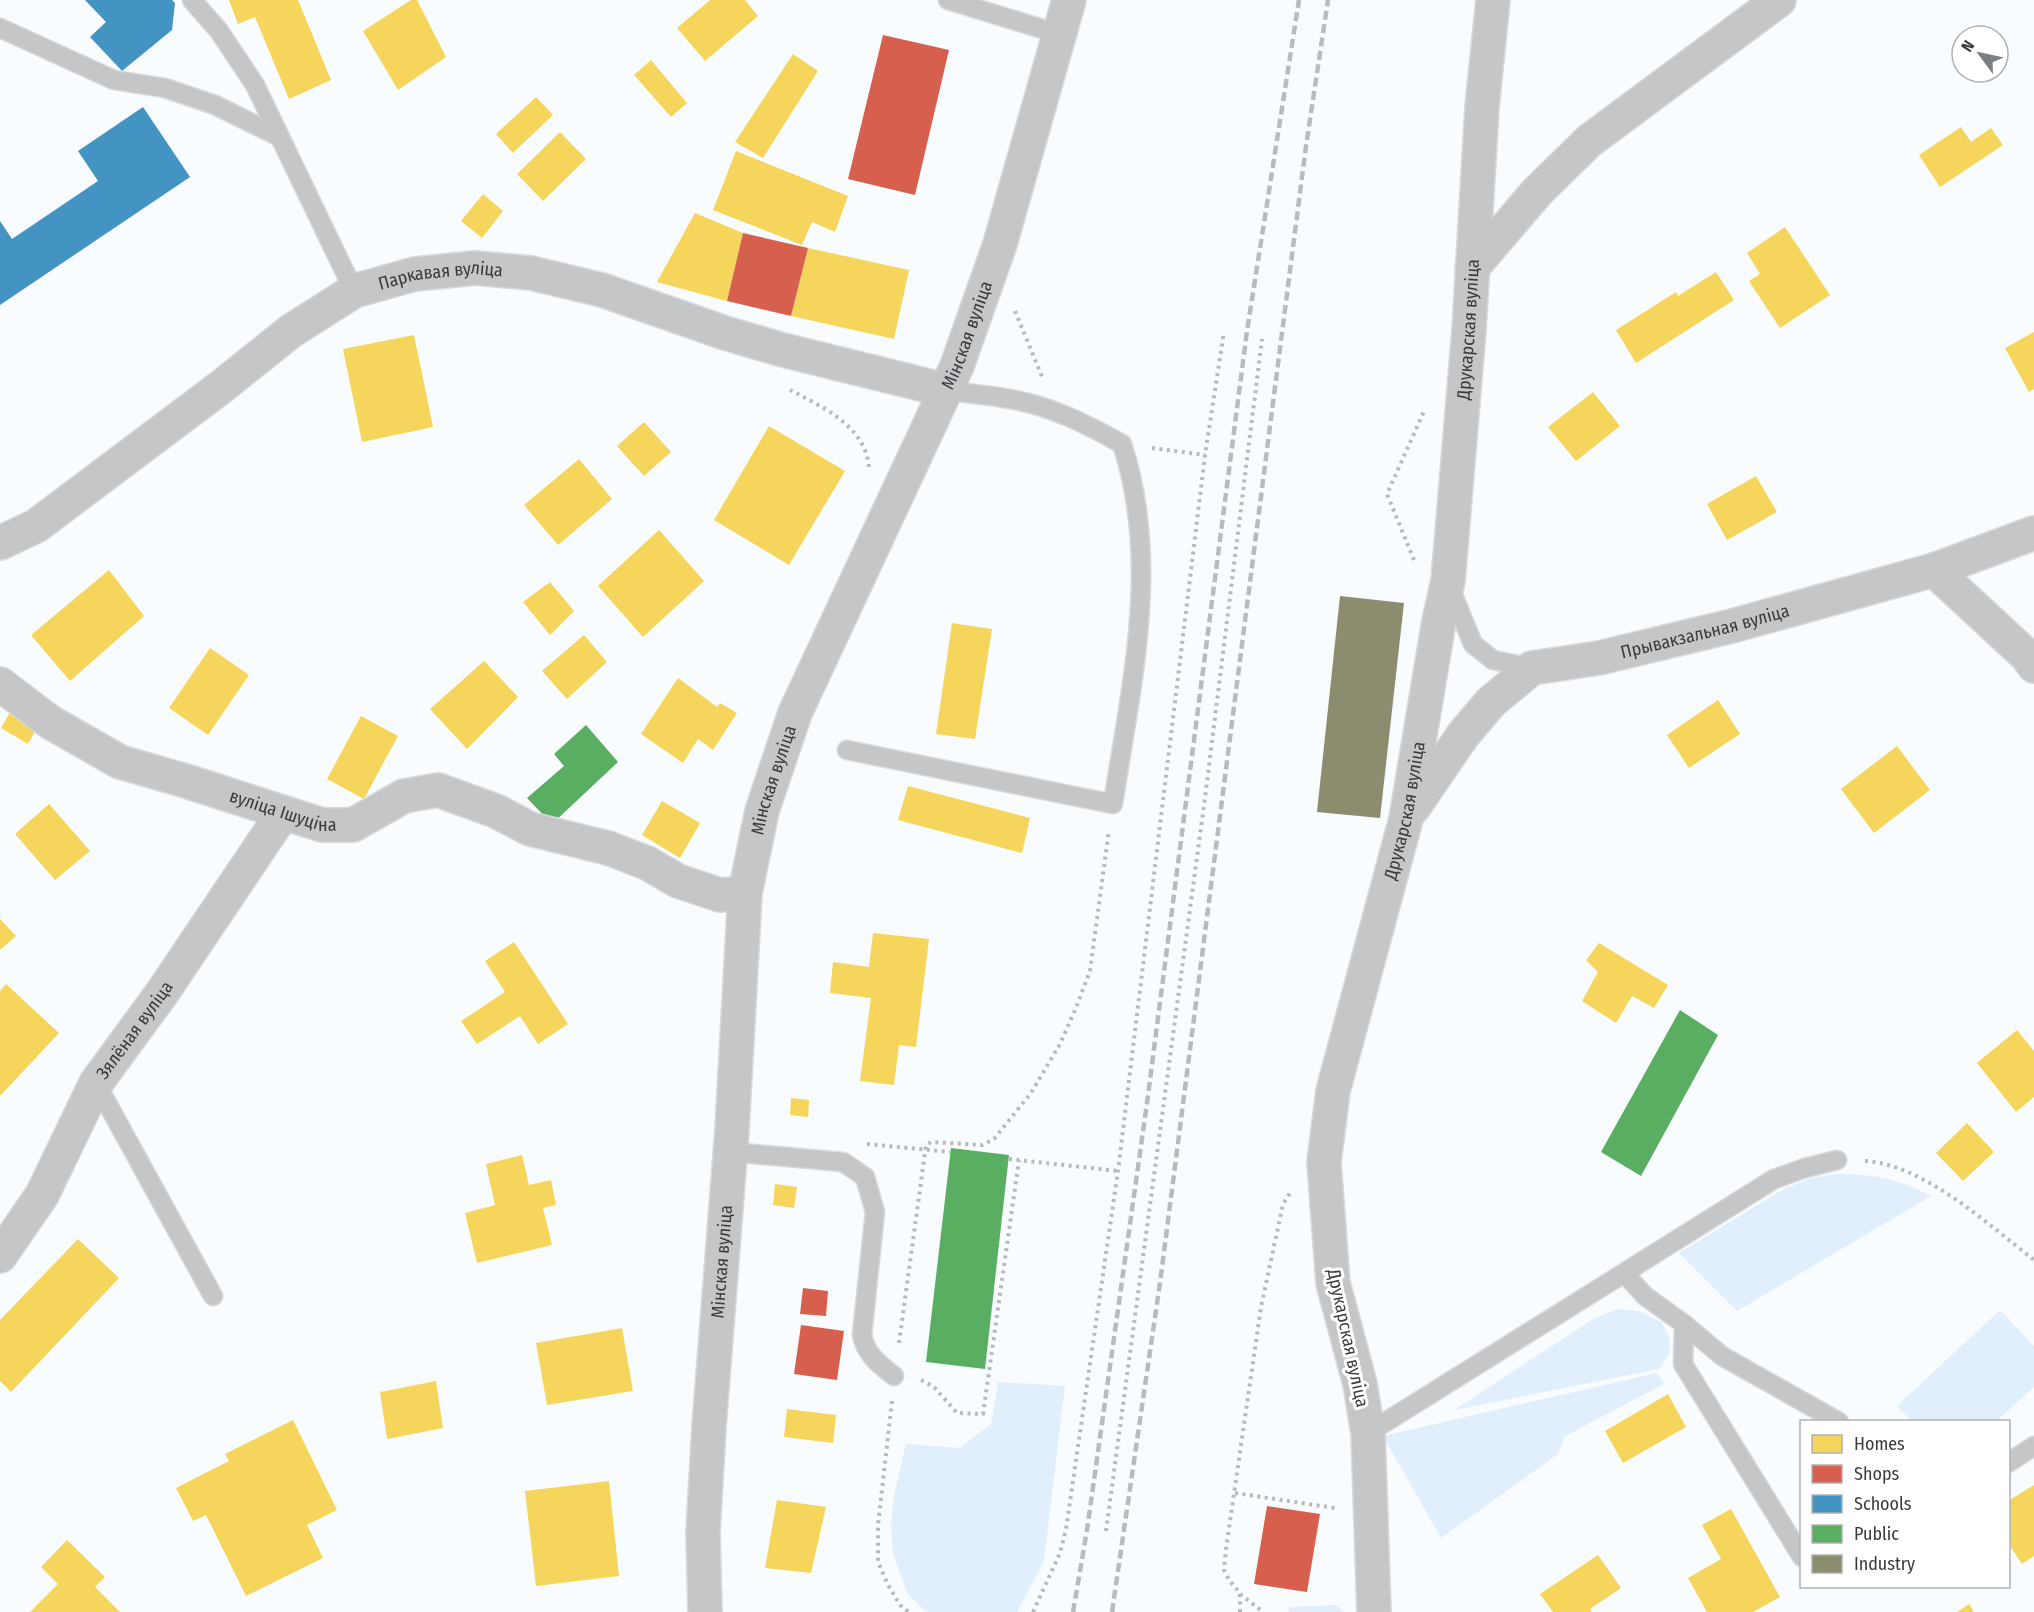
<svg xmlns="http://www.w3.org/2000/svg" width="2034" height="1612" font-family="'Fira Sans Condensed',sans-serif">
  <rect width="100%" height="100%" fill="#f9fcfe"/>
  <!-- green -->
  <path fill="#e1eefb" d="M 1834,1174 C 1873,1174 1896,1178 1931,1196 L 1737,1311 L 1679,1253 L 1782,1190 L 1808,1179 Z
    M 1618,1309 L 1639,1311 L 1661,1322 L 1669,1336 L 1670,1352 L 1659,1369 L 1454,1410 L 1595,1318 Z
    M 2000,1310 L 2034,1346 L 2034,1387 L 1997,1421 L 1912,1421 L 1897,1406 Z
    M 1657,1373 L 1664,1384 L 1565,1436 L 1558,1454 L 1441,1538 L 1383,1436 Z
    M 998,1382 L 1065,1386 L 1044,1561 L 1017,1612 L 927,1612 L 908,1595 L 893,1553 L 891,1523 L 894,1496 L 906,1444 L 960,1448 L 991,1424 Z
    M 1336,1605 L 1344,1612 L 1288,1612 L 1289,1607 Z"/>
  <!-- homes -->
  <path fill="#f6d55c" d="M 229,0 L 298,0 L 331,80 L 289,99 L 255,17 L 238,24 Z
    M 411,0 L 417,0 L 446,57 L 398,90 L 363,31 Z
    M 710,0 L 745,0 L 758,16 L 705,61 L 677,28 Z
    M 793,54 L 818,71 L 763,158 L 735,142 Z
    M 651,60 L 687,103 L 671,117 L 634,75 Z
    M 536,97 L 553,115 L 513,153 L 496,134 Z
    M 1961,127 L 1971,142 L 1991,128 L 2003,145 L 1940,187 L 1919,155 Z
    M 560,132 L 586,159 L 543,201 L 517,174 Z
    M 736,151 L 848,196 L 835,232 L 812,222 L 802,245 L 713,210 Z
    M 483,194 L 503,211 L 482,238 L 461,221 Z
    M 695,213 L 743,233 L 727,301 L 657,282 Z
    M 1785,227 L 1830,295 L 1780,328 L 1749,281 L 1760,274 L 1747,253 Z
    M 808,248 L 909,270 L 894,339 L 791,316 Z
    M 1716,272 L 1734,300 L 1636,363 L 1616,330 L 1676,292 L 1678,296 Z
    M 2034,332 L 2034,389 L 2029,392 L 2005,348 Z
    M 414,335 L 433,427 L 362,442 L 343,349 Z
    M 1593,392 L 1620,426 L 1576,461 L 1548,427 Z
    M 644,422 L 671,452 L 644,476 L 617,446 Z
    M 769,426 L 845,471 L 789,565 L 714,520 Z
    M 579,459 L 612,499 L 558,545 L 524,505 Z
    M 1756,476 L 1777,512 L 1727,540 L 1707,504 Z
    M 659,530 L 704,581 L 643,637 L 598,586 Z
    M 109,570 L 144,616 L 70,681 L 31,635 Z
    M 550,582 L 574,611 L 550,635 L 523,602 Z
    M 952,623 L 992,629 L 975,739 L 936,734 Z
    M 584,635 L 607,662 L 567,699 L 542,671 Z
    M 210,648 L 249,675 L 208,735 L 169,708 Z
    M 484,661 L 518,697 L 467,749 L 430,709 Z
    M 678,678 L 717,707 L 720,703 L 737,713 L 713,750 L 698,739 L 683,763 L 641,734 Z
    M 1718,700 L 1740,734 L 1689,768 L 1667,735 Z
    M 10,712 L 37,728 L 28,744 L 1,728 Z
    M 361,716 L 398,736 L 364,799 L 327,779 Z
    M 1897,746 L 1930,790 L 1874,833 L 1841,789 Z
    M 908,786 L 1030,818 L 1022,853 L 898,820 Z
    M 662,801 L 700,823 L 680,858 L 642,835 Z
    M 49,804 L 90,851 L 55,880 L 15,834 Z
    M 0,919 L 16,936 L 0,950 Z
    M 873,933 L 929,939 L 916,1047 L 899,1045 L 894,1085 L 860,1081 L 871,998 L 830,993 L 833,962 L 869,967 Z
    M 514,942 L 568,1024 L 538,1044 L 520,1016 L 477,1044 L 461,1021 L 505,992 L 485,961 Z
    M 1599,943 L 1668,985 L 1654,1008 L 1632,996 L 1616,1023 L 1582,1001 L 1598,972 L 1586,960 Z
    M 6,984 L 59,1033 L 0,1096 L 0,991 Z
    M 2017,1030 L 2034,1051 L 2034,1097 L 2016,1112 L 1977,1063 Z
    M 791,1098 L 809,1100 L 808,1117 L 790,1115 Z
    M 1967,1123 L 1994,1152 L 1963,1181 L 1936,1153 Z
    M 522,1155 L 529,1185 L 551,1180 L 556,1205 L 543,1208 L 552,1245 L 477,1263 L 465,1213 L 495,1205 L 486,1164 Z
    M 775,1184 L 797,1187 L 794,1208 L 773,1205 Z
    M 78,1239 L 119,1278 L 11,1392 L 0,1381 L 0,1320 Z
    M 622,1328 L 633,1391 L 547,1405 L 536,1343 Z
    M 436,1381 L 443,1428 L 387,1439 L 380,1392 Z
    M 1668,1394 L 1686,1427 L 1623,1463 L 1605,1431 Z
    M 787,1409 L 836,1415 L 833,1443 L 784,1437 Z
    M 293,1420 L 337,1510 L 307,1525 L 323,1558 L 246,1596 L 206,1515 L 193,1521 L 176,1488 L 229,1461 L 225,1454 Z
    M 609,1481 L 619,1576 L 536,1586 L 525,1491 Z
    M 2034,1485 L 2034,1556 L 2022,1564 L 2008,1543 L 2008,1501 Z
    M 777,1500 L 826,1507 L 811,1573 L 765,1568 Z
    M 1731,1509 L 1780,1597 L 1753,1612 L 1707,1612 L 1688,1578 L 1721,1559 L 1702,1525 Z
    M 67,1540 L 105,1577 L 95,1587 L 120,1612 L 30,1612 L 58,1584 L 41,1567 Z
    M 1598,1555 L 1621,1588 L 1590,1609 L 1592,1612 L 1553,1612 L 1540,1594 Z
    M 1969,1604 L 1974,1612 L 1957,1612 Z"/>
  <!-- shops -->
  <path fill="#d6604d" d="M 883,35 L 949,50 L 915,195 L 848,179 Z
    M 743,233 L 808,248 L 791,316 L 727,301 Z
    M 803,1288 L 828,1291 L 826,1316 L 800,1314 Z
    M 801,1325 L 844,1331 L 837,1380 L 794,1374 Z
    M 1267,1506 L 1320,1514 L 1307,1592 L 1254,1584 Z"/>
  <!-- schools -->
  <path fill="#4393c3" d="M 85,0 L 172,0 L 175,3 L 172,30 L 122,71 L 90,37 L 106,22 Z
    M 143,107 L 190,177 L 0,305 L 0,221 L 12,239 L 98,181 L 78,151 Z"/>
  <!-- public -->
  <path fill="#5aae61" d="M 586,725 L 618,762 L 552,824 L 527,798 L 564,766 L 554,754 Z
    M 1680,1010 L 1718,1035 L 1641,1176 L 1601,1152 Z
    M 951,1148 L 1009,1155 L 985,1369 L 926,1362 Z"/>
  <!-- industry -->
  <path fill="#8c8c6e" d="M 1340,596 L 1404,603 L 1380,818 L 1317,812 Z"/>
  <g fill="none" stroke-linecap="round" stroke-linejoin="round">
    <!-- service casing -->
    <g stroke="#d7d9db" stroke-width="21">
      <path id="service" d="M 192,0 L 219,31 L 255,85 L 354,291
        M 948,0 L 1059,34
        M 0,28 L 114,80 L 165,88 L 215,105 L 280,137
        M 1450,588 L 1473,644 L 1493,660 L 1532,668
        M 847,750 L 1113,804 C 1131,685 1161,563 1122,444 C 1088,425 1053,407 1015,400 C 992,395 968,394 945,390
        M 96,1083 L 213,1296
        M 730,1152 L 843,1162 L 865,1177 L 875,1212 L 862,1335 C 866,1355 879,1364 894,1376
        M 1624,1273 L 1774,1179 L 1805,1168 L 1837,1160
        M 1684,1324 L 1683,1364 L 1802,1557
        M 1368,1433 L 1624,1273 L 1645,1296 L 1684,1324 L 1722,1356 L 1839,1422
        M 2008,1463 L 2034,1446"/>
    </g>
    <!-- minor casing -->
    <g stroke="#d7d9db" stroke-width="36">
      <g id="minor">
        <path d="M 1472,268 L 1537,192 L 1589,141 L 1779,0"/>
        <path id="s1" d="M 0,543 L 36,526 L 221,387 L 291,331 L 354,291 L 415,274 L 475,268 L 531,273 L 602,290 L 725,333 L 783,350 L 945,390"/>
        <path d="M 1934,570 L 2034,533"/>
        <path id="s2" d="M 0,684 L 50,722 L 120,762 L 186,781 L 322,825 L 353,825 L 404,796 L 438,790 L 496,811 L 530,829 L 608,848 L 647,863 L 678,881 L 720,895 L 745,893"/>
        <path id="s3" d="M 1413,808 L 1463,735 L 1491,702 L 1532,668 L 1599,658 L 1732,626 L 1934,570 L 2027,656 L 2034,666"/>
        <path id="s4" d="M 0,1256 L 42,1195 L 96,1083 L 162,993 L 283,813"/>
        <path id="s5" d="M 1374,1612 L 1368,1433 L 1360,1384 L 1333,1283 L 1324,1162 L 1333,1091 L 1406,819 L 1439,621 L 1448,581 L 1469,330 L 1482,107 L 1493,0"/>
      </g>
    </g>
    <!-- tertiary casing -->
    <g stroke="#d7d9db" stroke-width="36">
      <g id="tertiary">
        <path id="s6" d="M 705,1612 L 703,1532 L 709,1427 L 732,1130 L 745,893 L 762,811 L 795,713 L 957,366 L 1000,244 L 1069,0"/>
      </g>
    </g>
    <!-- path -->
    <path stroke="#b8b9bb" stroke-width="4" stroke-dasharray="3 4.5" stroke-linecap="butt" d="M 1015,311 L 1043,379
      M 790,390 C 823,407 865,426 869,467
      M 1152,448 L 1205,455
      M 1414,560 L 1387,494 L 1425,409
      M 867,1144 L 950,1152
      M 1009,1159 L 1118,1171
      M 1865,1161 C 1923,1164 1989,1225 2034,1260
      M 899,1343 L 926,1145 L 931,1142 L 982,1145 L 994,1139 L 1031,1093 L 1060,1044 L 1076,1008 L 1090,971 L 1109,830
      M 921,1380 L 934,1387 L 957,1413 L 983,1414 L 1019,1160
      M 892,1401 L 878,1525 L 878,1562 L 888,1585 L 900,1605 L 909,1612
      M 1235,1493 L 1335,1508
      M 1106,1531 L 1205,798 L 1262,339
      M 1240,1594 L 1263,1612
      M 1033,1612 L 1060,1553 L 1066,1529 L 1118,1171 L 1205,455 L 1224,332
      M 1240,1612 L 1240,1593 L 1229,1580 L 1224,1570 L 1226,1549 L 1261,1307 L 1283,1204 L 1290,1193"/>
    <!-- service -->
    <use href="#service" stroke="#c4c6c8" stroke-width="18"/>
    <!-- minor -->
    <use href="#minor" stroke="#c4c6c8" stroke-width="33"/>
    <!-- tertiary -->
    <use href="#tertiary" stroke="#c4c6c8" stroke-width="33"/>
    <!-- rail -->
    <path stroke="#b8bbbd" stroke-width="4.5" stroke-dasharray="9 4.5" stroke-linecap="butt" d="M 1073,1612 L 1087,1530 L 1147,1103 L 1247,331 L 1299,0
      M 1112,1612 L 1160,1283 L 1306,146 L 1328,0"/>
  </g>
  <g text-anchor="middle" dominant-baseline="central" stroke-width="6" stroke-linejoin="round" paint-order="stroke">
    <!-- street labels -->
    <g font-size="18" fill="#383c3f" stroke="#fff">
      <text stroke="none"><textPath href="#s1" startOffset="524">Паркавая вуліца</textPath></text>
      <text stroke="none"><textPath href="#s5" startOffset="1302">Друкарская вуліца</textPath></text>
      <text stroke="none"><textPath href="#s6" startOffset="1323">Мінская вуліца</textPath></text>
      <text stroke="none"><textPath href="#s3" startOffset="362">Прывакзальная вуліца</textPath></text>
      <text stroke="none"><textPath href="#s6" startOffset="837">Мінская вуліца</textPath></text>
      <text stroke="none"><textPath href="#s2" startOffset="314">вуліца Ішуціна</textPath></text>
      <text stroke="none"><textPath href="#s5" startOffset="816">Друкарская вуліца</textPath></text>
      <text stroke="none"><textPath href="#s4" startOffset="264">Зялёная вуліца</textPath></text>
      <text stroke="none"><textPath href="#s6" startOffset="351">Мінская вуліца</textPath></text>
      <text transform="translate(1348 1338) rotate(78)">Друкарская вуліца</text>
    </g>
  </g>
  <!-- legend -->
  <rect x="1800" y="1420" width="210" height="168" fill="#ffffff" stroke="#afb1b2" stroke-width="1.5"/>
  <rect x="1812" y="1435" width="30" height="18" fill="#f6d55c" stroke="#afb1b2" stroke-width="1.5"/>
  <text x="1854" y="1450" font-size="18" fill="#383c3f">Homes</text>
  <rect x="1812" y="1465" width="30" height="18" fill="#d6604d" stroke="#afb1b2" stroke-width="1.5"/>
  <text x="1854" y="1480" font-size="18" fill="#383c3f">Shops</text>
  <rect x="1812" y="1495" width="30" height="18" fill="#4393c3" stroke="#afb1b2" stroke-width="1.5"/>
  <text x="1854" y="1510" font-size="18" fill="#383c3f">Schools</text>
  <rect x="1812" y="1525" width="30" height="18" fill="#5aae61" stroke="#afb1b2" stroke-width="1.5"/>
  <text x="1854" y="1540" font-size="18" fill="#383c3f">Public</text>
  <rect x="1812" y="1555" width="30" height="18" fill="#8c8c6e" stroke="#afb1b2" stroke-width="1.5"/>
  <text x="1854" y="1570" font-size="18" fill="#383c3f">Industry</text>
  <!-- north arrow -->
  <g transform="translate(1980 54) rotate(303)"><circle r="28" fill="#ffffff" stroke="#afb1b2" stroke-width="1.5"/>
  <path d="M0-4.5L10 22L0 15L-10 22Z" fill="#7c7f82"/>
  <text y="-9" font-size="16" font-weight="bold" text-anchor="middle" fill="#383c3f">N</text>
  </g>
</svg>
